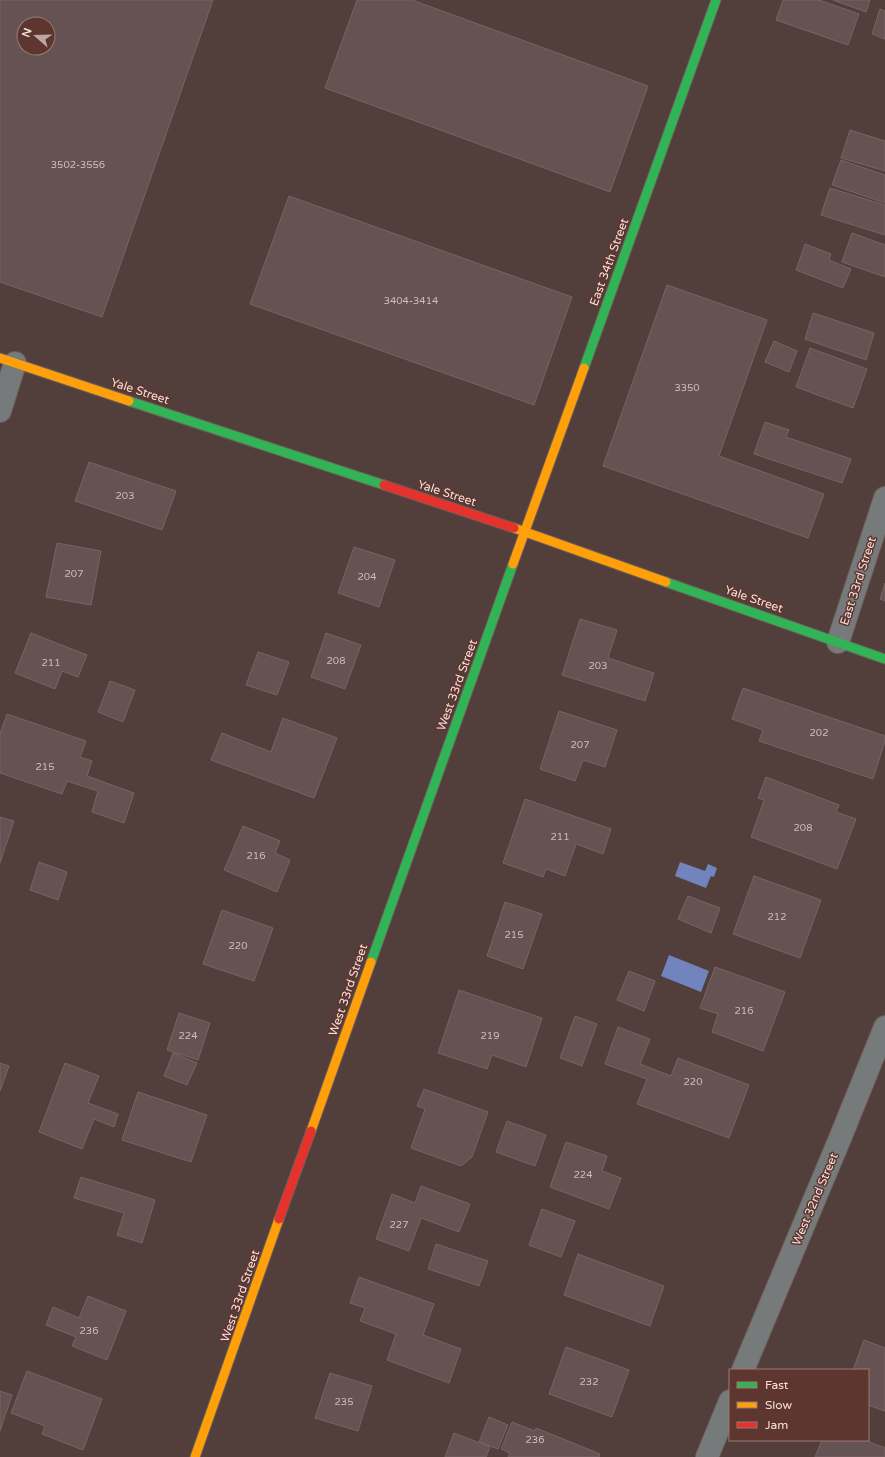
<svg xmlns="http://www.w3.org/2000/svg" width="885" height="1457" font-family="'Varela Round',sans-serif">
  <rect width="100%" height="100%" fill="#523e3a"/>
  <!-- water -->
  <path fill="#7184be" d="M 680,862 L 705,871 L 708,864 L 717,868 L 714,877 L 711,876 L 706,888 L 675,876 Z
    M 669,955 L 709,971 L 701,992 L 661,976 Z"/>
  <!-- building -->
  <path fill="#645352" stroke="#776464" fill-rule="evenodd" d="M 0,0 L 213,0 L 102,317 L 0,282 ZM 24,24 L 48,24 L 48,48 L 24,48 Z
    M 357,0 L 412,0 L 648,86 L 610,192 L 325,88 Z
    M 783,0 L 819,0 L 859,14 L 848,45 L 776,20 Z
    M 833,0 L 870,0 L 866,12 Z
    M 880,9 L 885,11 L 885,39 L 872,34 Z
    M 850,130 L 885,141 L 885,171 L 841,158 Z
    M 841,160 L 885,175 L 885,203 L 832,185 Z
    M 830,188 L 885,205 L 885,235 L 821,215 Z
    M 289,196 L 572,297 L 534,405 L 250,304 Z
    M 852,233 L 885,245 L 885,277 L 842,262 Z
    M 805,244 L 831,254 L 829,260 L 851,269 L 843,288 L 796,270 Z
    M 667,285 L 767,320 L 719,456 L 824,494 L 808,538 L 603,466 Z
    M 813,313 L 874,333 L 866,360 L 805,339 Z
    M 774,341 L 797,351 L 789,372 L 765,362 Z
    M 810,348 L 867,369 L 853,408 L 796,387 Z
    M 765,422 L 789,430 L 786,437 L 851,459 L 842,483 L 754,454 Z
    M 89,462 L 176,491 L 162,530 L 75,501 Z
    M 57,543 L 101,551 L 91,605 L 46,597 Z
    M 354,547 L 395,560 L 379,607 L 338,593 Z
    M 885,583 L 885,601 L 880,599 Z
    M 580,619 L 617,630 L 608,658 L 654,673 L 645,701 L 562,675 Z
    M 31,633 L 87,655 L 78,677 L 62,671 L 55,689 L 15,673 Z
    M 326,633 L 361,645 L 345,689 L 311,677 Z
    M 258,652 L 289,662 L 277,695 L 246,685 Z
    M 110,681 L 135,690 L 123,722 L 98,712 Z
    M 743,688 L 885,736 L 885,741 L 873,779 L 759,741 L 763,730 L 732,719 Z
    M 559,711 L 617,730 L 605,767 L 583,760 L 575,781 L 540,769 Z
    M 7,714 L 86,741 L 80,757 L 92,761 L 87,776 L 134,793 L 124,823 L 92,812 L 98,791 L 67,781 L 62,794 L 0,773 L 0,734 Z
    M 283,718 L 337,738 L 314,798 L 211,760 L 222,733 L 271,752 Z
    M 766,777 L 839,805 L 836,812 L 856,819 L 837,869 L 751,837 L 764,800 L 758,798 Z
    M 525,799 L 611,829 L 603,854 L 576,844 L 565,876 L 546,869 L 543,877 L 503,863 Z
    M 0,817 L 14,821 L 0,863 Z
    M 243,826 L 280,841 L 275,853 L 290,860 L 277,892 L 224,870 Z
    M 39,862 L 67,872 L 58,900 L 30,890 Z
    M 754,876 L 821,900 L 800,958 L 733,934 Z
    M 688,896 L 720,908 L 711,933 L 678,919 Z
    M 505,902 L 542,914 L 523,969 L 487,956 Z
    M 222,910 L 273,928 L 254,981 L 203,964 Z
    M 715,967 L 785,992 L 763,1051 L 712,1032 L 718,1014 L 700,1008 Z
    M 629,971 L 655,981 L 644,1011 L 617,1000 Z
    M 459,990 L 542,1018 L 526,1067 L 492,1055 L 487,1069 L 438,1053 Z
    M 179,1013 L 210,1023 L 198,1060 L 167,1050 Z
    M 575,1016 L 597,1024 L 582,1066 L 560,1058 Z
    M 618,1027 L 650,1039 L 640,1064 L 671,1076 L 678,1058 L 749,1085 L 729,1138 L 637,1104 L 647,1079 L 605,1064 Z
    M 173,1053 L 197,1063 L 187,1085 L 164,1076 Z
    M 0,1063 L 9,1066 L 0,1091 Z
    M 65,1063 L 99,1076 L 88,1103 L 118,1114 L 114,1127 L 94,1119 L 82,1149 L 39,1132 Z
    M 424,1089 L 488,1112 L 472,1157 L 461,1166 L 411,1148 L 425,1109 L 417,1106 Z
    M 138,1092 L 207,1115 L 191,1162 L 122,1140 Z
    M 507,1121 L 546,1135 L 535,1166 L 496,1152 Z
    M 566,1142 L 607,1156 L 602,1171 L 621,1178 L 609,1209 L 550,1187 Z
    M 81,1177 L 155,1200 L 142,1243 L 117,1235 L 124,1213 L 74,1198 Z
    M 421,1186 L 470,1204 L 459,1232 L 421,1218 L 409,1251 L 376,1239 L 392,1194 L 415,1203 Z
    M 542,1209 L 575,1221 L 561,1257 L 529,1245 Z
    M 436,1244 L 488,1261 L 479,1286 L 428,1269 Z
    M 578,1254 L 664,1286 L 650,1326 L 564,1295 Z
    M 359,1277 L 434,1304 L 423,1335 L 461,1349 L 449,1383 L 387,1360 L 396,1334 L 360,1321 L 365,1308 L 350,1303 Z
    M 88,1296 L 126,1311 L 107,1360 L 72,1346 L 76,1337 L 46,1325 L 53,1307 L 79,1318 Z
    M 864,1340 L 885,1348 L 885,1411 L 868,1405 L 868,1370 L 853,1370 Z
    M 566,1347 L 629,1370 L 612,1417 L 549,1394 Z
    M 27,1371 L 102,1399 L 83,1450 L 42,1434 L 45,1426 L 11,1413 Z
    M 330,1373 L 372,1386 L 358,1431 L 315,1418 Z
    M 0,1391 L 12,1395 L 0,1431 Z
    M 489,1417 L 508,1425 L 498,1449 L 479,1442 Z
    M 512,1422 L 535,1431 L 536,1428 L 600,1454 L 599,1457 L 508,1457 L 510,1453 L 501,1449 Z
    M 454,1433 L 490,1447 L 486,1457 L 445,1457 Z
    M 822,1440 L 864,1440 L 885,1448 L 885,1457 L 815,1457 Z"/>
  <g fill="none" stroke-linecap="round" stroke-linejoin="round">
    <!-- street casing -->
    <g stroke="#6e5c59" stroke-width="24">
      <path id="street" d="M 0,411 L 15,363
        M 838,642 L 885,498
        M 743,1370 L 841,1136 L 885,1027
        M 707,1457 L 730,1401"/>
    </g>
    <!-- fast casing -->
    <g stroke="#6e5c59" stroke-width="11">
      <path id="fast" d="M 584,368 L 716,0
        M 129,401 L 384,485
        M 666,582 L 885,659
        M 371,962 L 513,564"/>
    </g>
    <!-- slow casing -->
    <g stroke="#6e5c59" stroke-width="11">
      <path id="slow" d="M 0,358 L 129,401
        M 514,528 L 666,582
        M 513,564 L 584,368
        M 311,1131 L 371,962
        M 195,1457 L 279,1219"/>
    </g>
    <!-- jam casing -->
    <g stroke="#6e5c59" stroke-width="11">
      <path id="jam" d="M 384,485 L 514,528
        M 279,1219 L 311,1131"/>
    </g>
    <!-- street -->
    <use href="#street" stroke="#767a7b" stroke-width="22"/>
    <!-- fast -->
    <use href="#fast" stroke="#30b455" stroke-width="9"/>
    <!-- slow -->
    <use href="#slow" stroke="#ff9f0a" stroke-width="9"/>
    <!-- jam -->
    <use href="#jam" stroke="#e5322d" stroke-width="9"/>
  </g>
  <g text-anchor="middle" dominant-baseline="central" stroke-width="3" stroke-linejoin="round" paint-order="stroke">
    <!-- number labels -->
    <g font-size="10" fill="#d3bbb8">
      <text x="78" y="165">3502-3556</text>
      <text x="411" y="301">3404-3414</text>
      <text x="687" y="388">3350</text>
      <text x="125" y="496">203</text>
      <text x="74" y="574">207</text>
      <text x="367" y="577">204</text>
      <text x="336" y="661">208</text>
      <text x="51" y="663">211</text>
      <text x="598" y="666">203</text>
      <text x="819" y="733">202</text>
      <text x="580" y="745">207</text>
      <text x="45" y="767">215</text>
      <text x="803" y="828">208</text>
      <text x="560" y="837">211</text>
      <text x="256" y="856">216</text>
      <text x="777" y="917">212</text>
      <text x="514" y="935">215</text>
      <text x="238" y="946">220</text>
      <text x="744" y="1011">216</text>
      <text x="188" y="1036">224</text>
      <text x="490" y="1036">219</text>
      <text x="693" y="1082">220</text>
      <text x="583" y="1175">224</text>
      <text x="399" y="1225">227</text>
      <text x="89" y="1331">236</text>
      <text x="589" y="1382">232</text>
      <text x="344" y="1402">235</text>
      <text x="535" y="1440">236</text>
    </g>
    <!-- street labels -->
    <g font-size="12" fill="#f8deda" stroke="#5d3630">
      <text transform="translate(609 262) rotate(-70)">East 34th Street</text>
      <text transform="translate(140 391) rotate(18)">Yale Street</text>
      <text transform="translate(447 493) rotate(18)">Yale Street</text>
      <text transform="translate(858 581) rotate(-72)">East 33rd Street</text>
      <text transform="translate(754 599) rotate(19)">Yale Street</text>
      <text transform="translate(457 685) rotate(-70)">West 33rd Street</text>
      <text transform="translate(348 990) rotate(-71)">West 33rd Street</text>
      <text transform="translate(815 1199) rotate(-67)">West 32nd Street</text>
      <text transform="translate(240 1296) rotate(-71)">West 33rd Street</text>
    </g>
  </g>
  <!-- legend -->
  <rect x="729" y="1369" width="140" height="72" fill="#5d3630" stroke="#9b7974"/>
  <rect x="737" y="1382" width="20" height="6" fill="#30b455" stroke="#9b7974"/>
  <text x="765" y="1389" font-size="12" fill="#f8deda">Fast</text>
  <rect x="737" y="1402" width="20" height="6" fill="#ff9f0a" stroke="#9b7974"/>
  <text x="765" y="1409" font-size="12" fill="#f8deda">Slow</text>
  <rect x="737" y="1422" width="20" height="6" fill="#e5322d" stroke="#9b7974"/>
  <text x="765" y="1429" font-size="12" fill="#f8deda">Jam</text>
  <!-- north arrow -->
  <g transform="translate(36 36) rotate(290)"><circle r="19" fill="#5d3630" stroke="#9b7974"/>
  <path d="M0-3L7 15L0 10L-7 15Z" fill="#bea6a2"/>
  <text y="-6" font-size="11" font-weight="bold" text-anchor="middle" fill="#f8deda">N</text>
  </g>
</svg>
